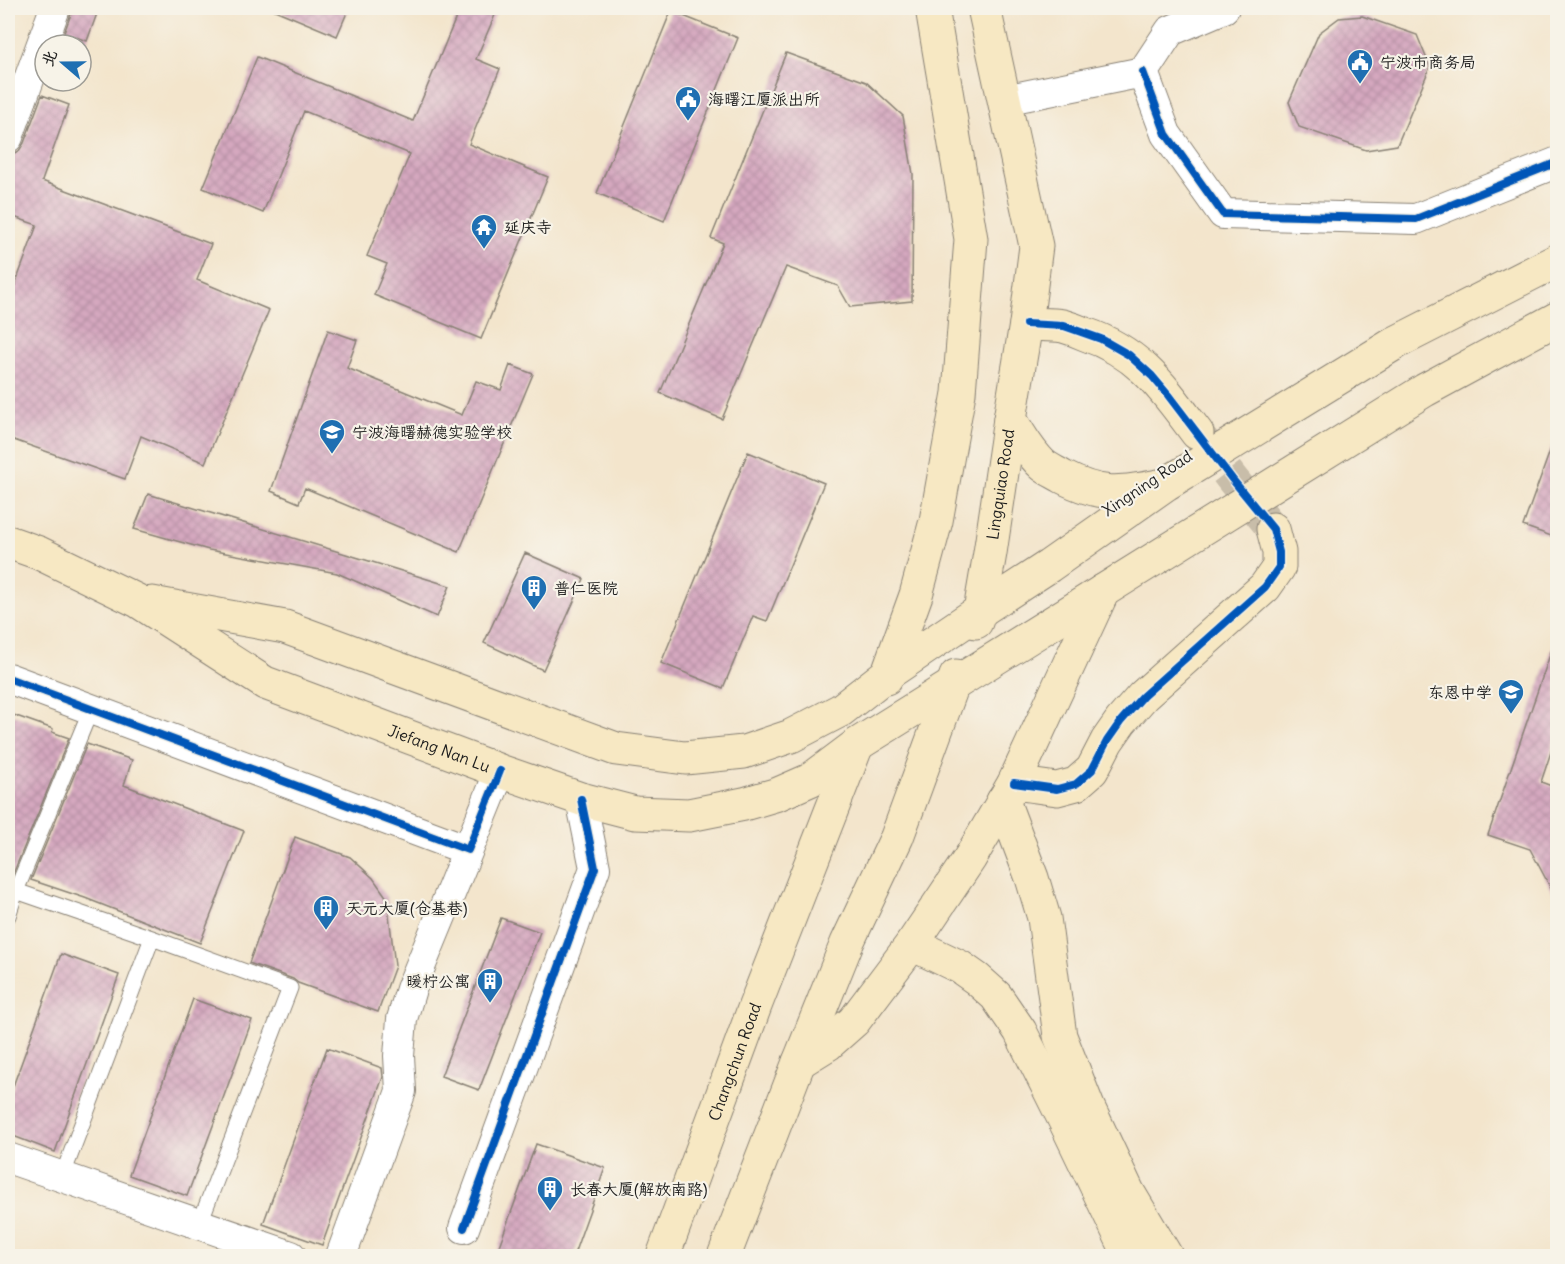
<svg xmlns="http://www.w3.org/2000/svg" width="1565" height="1264" font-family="Delius,'LXGW WenKai TC',sans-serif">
  <defs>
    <pattern id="building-cross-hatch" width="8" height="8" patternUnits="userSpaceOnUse" patternTransform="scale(1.5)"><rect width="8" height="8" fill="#d5a8bf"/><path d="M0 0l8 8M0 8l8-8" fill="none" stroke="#b690a4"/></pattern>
  </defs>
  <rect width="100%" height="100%" fill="#f7f3e8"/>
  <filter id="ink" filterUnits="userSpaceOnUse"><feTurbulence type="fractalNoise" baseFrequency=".0167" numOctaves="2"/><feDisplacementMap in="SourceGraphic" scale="12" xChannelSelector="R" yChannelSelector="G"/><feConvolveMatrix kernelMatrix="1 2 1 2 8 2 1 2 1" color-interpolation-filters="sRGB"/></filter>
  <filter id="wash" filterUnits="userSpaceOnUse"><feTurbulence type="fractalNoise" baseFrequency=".008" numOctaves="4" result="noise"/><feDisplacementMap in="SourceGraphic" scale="24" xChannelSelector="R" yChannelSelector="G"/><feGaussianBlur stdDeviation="1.35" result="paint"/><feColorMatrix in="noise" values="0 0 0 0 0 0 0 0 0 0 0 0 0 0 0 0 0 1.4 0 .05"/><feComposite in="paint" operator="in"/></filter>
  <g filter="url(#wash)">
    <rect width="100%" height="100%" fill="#f3e5cc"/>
    <g id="blocks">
      <!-- building -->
      <path fill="url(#building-cross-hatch)" d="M 72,8 L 99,8 L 87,41 L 64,33 L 71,14 Z
        M 270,8 L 349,8 L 337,36 Z
        M 460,8 L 498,8 L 476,59 L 500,69 L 469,144 L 548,177 L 481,339 L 374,295 L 387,264 L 367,256 L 410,154 L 304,111 L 263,213 L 203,188 L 257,57 L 413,121 Z
        M 671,11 L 738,38 L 664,221 L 597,193 Z
        M 1362,16 L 1417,35 L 1430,67 L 1397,145 L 1366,150 L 1299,127 L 1289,102 L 1319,33 L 1339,18 Z
        M 786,53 L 866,82 L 903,116 L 913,174 L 912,301 L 850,307 L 838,286 L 786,267 L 722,419 L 660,393 L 723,243 L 711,238 Z
        M 42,95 L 69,105 L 42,181 L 211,244 L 197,280 L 269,310 L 205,463 L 141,436 L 125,479 L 8,438 L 8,304 L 37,225 L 8,215 L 8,154 L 12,154 L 19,151 L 24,143 Z
        M 328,330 L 357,340 L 347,368 L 462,415 L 476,381 L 501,390 L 510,365 L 533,374 L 459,552 L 305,488 L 299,503 L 271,491 Z
        M 1554,440 L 1557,440 L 1557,538 L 1523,526 Z
        M 748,452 L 824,483 L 767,621 L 753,616 L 723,688 L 661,663 Z
        M 148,494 L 369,561 L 450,586 L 437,617 L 337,573 L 209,550 L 134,529 Z
        M 525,553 L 584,579 L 543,670 L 484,643 Z
        M 1553,646 L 1557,646 L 1557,734 L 1541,782 L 1557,788 L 1557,900 L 1530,849 L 1488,835 Z
        M 8,713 L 53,729 L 52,732 L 69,738 L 13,874 L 8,872 Z
        M 87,744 L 132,760 L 124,785 L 244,831 L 200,943 L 85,898 L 31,880 Z
        M 295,837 L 350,857 L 373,878 L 387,898 L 395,966 L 378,1012 L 298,983 L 293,979 L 249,963 Z
        M 501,918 L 540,932 L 479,1090 L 441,1076 Z
        M 61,954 L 119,975 L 55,1152 L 8,1134 L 8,1100 Z
        M 193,999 L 252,1020 L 187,1196 L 129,1175 Z
        M 327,1048 L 382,1068 L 383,1077 L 322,1245 L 263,1224 Z
        M 536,1144 L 605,1168 L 573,1257 L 495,1257 Z"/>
    </g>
  </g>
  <g filter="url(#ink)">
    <use href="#blocks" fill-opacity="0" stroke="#888074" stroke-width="1.5"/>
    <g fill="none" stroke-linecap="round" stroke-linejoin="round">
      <!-- secondary-tunnel -->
      <path stroke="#c8bda9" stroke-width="33" stroke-dasharray="33 16" stroke-linecap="butt" d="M 1197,433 L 1232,479 L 1273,529"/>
      <!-- lane casing -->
      <g stroke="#888074" stroke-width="17">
        <path id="lane" d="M 91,709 L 16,891 L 152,938 L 290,988 L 199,1225
          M 8,888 L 16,891 L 8,916
          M 62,1177 L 152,938"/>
      </g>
      <!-- street casing -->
      <g stroke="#888074" stroke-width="32">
        <path id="street" d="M 1143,72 L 1166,134 L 1223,214 L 1416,219 L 1558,162
          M 1004,100 L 1143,72 L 1170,31 L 1224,8
          M 8,137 L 55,8
          M 8,678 L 468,850 L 500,771
          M 8,1158 L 291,1256
          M 464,1228 L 595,868 L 581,799
          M 341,1256 L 401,1091 L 399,1056 L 402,1019 L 411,989 L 468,850"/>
      </g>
      <!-- secondary casing -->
      <g stroke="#888074" stroke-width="35">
        <g id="secondary">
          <path d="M 1026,324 C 1038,325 1051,324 1063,326 C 1070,328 1078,331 1085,334 C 1141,353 1163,388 1197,433"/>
          <path d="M 1010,419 C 1020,435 1029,452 1043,465 C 1049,470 1057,473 1063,477 C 1100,496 1119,494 1159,486"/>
          <path id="s1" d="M 8,542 L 39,553 L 138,601 L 265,683 L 500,771 L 581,799 L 635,813 L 689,815 L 744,804 L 778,794 L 810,780 L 858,744 L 1425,390 L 1558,318"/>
          <path d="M 152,603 L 285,627 L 616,749 L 685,758 L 744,752 L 791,736 L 841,710 L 887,674 L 980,611 L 1049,566 L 1166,484 L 1397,342 L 1558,260"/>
          <path id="s2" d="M 976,622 L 980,611 L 990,553 L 1010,419 L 1026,324 L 1036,246 L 984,8"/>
          <path d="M 886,678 L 916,595 L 936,521 L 959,393 L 971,239 L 932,8"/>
          <path d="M 1014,783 L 1057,789 L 1076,784 L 1092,770 L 1107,741 L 1121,721 L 1143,696 L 1265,587 L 1279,567 L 1279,552 L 1273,529"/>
          <path d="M 1003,801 L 1032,878 L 1044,918 L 1060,1036 L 1088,1107 L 1128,1192 L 1166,1256"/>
          <path d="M 912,944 L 960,967 L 977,979 L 996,996 L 1020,1031 L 1064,1119 L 1130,1256"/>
          <path d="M 799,1062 L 828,1044 L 854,1021 L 912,944 L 970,858 L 1014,783 L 1103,591"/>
          <path id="s3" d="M 663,1256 L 755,1006 L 857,745"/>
          <path d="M 724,1256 L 799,1062 L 847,943 L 897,837 L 956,676"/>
        </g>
      </g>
      <!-- lane -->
      <use href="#lane" stroke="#fff" stroke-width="15"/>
      <!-- street -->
      <use href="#street" stroke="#fff" stroke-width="30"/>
      <!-- secondary -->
      <use href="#secondary" stroke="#f7e8c3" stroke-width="33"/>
      <!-- cycleway casing -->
      <g stroke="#f7f3e8" stroke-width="11">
        <path id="cycleway" d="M 1143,72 L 1166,134 L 1223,214 L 1416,219 L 1558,162
          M 8,678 L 468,850 L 500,771
          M 1014,783 L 1057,789 L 1076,784 L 1092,770 L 1107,741 L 1121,721 L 1143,696 L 1265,587 L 1279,567 L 1279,552 L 1273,529 L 1232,479 L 1168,395 L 1152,376 L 1129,355 L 1101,339 L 1064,326 L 1026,324
          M 464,1228 L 595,868 L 581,799"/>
      </g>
      <!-- cycleway -->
      <use href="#cycleway" stroke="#0057b8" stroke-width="8"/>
    </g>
  </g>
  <!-- icons -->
  <defs>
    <g id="civic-pin" transform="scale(1.35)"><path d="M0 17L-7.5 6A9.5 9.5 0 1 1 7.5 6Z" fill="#1f6fb2" stroke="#f7f3e8"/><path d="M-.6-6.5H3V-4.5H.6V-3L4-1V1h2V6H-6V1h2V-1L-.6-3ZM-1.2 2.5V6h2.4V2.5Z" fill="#fff"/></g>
    <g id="temple-pin" transform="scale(1.35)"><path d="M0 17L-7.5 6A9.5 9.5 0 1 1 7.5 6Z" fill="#1f6fb2" stroke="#f7f3e8"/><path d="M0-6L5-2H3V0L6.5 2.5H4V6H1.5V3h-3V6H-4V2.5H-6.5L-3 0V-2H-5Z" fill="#fff"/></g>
    <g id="school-pin" transform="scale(1.35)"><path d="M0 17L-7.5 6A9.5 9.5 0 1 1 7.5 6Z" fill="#1f6fb2" stroke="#f7f3e8"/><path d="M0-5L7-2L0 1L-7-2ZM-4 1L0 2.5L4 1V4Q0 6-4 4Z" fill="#fff"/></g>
    <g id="building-pin" transform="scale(1.35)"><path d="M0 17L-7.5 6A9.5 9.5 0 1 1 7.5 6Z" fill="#1f6fb2" stroke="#f7f3e8"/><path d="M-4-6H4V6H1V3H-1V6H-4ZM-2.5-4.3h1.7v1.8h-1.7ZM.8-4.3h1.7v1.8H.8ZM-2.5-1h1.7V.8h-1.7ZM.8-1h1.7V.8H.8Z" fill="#fff"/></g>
  </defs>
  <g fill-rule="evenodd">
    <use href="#civic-pin" x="1360" y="62"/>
    <use href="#civic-pin" x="688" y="99"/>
    <use href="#temple-pin" x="484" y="227"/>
    <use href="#school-pin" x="332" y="432"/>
    <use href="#building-pin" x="534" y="588"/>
    <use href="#school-pin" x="1511" y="692"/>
    <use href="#building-pin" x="326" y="908"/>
    <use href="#building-pin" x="490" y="981"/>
    <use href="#building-pin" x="550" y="1189"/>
  </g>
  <g text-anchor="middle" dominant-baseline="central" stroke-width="4.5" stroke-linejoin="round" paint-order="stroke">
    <!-- poi labels -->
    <g font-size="16" fill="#1c1c1c" stroke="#f7f3e8" text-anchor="start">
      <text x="1380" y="62">宁波市商务局</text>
      <text x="708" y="99">海曙江厦派出所</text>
      <text x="504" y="227">延庆寺</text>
      <text x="352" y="432">宁波海曙赫德实验学校</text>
      <text x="554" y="588">普仁医院</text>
      <text x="1492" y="692" text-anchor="end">东恩中学</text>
      <text x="346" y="908">天元大厦(仓基巷)</text>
      <text x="470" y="981" text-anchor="end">暖柠公寓</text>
      <text x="570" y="1189">长春大厦(解放南路)</text>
    </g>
    <!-- street labels -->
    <g font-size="16" fill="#1c1c1c" stroke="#f7f3e8">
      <text transform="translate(1147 483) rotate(-34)">Xingning Road</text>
      <text stroke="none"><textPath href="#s2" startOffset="140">Lingquiao Road</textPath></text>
      <text stroke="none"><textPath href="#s1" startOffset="480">Jiefang Nan Lu</textPath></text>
      <text stroke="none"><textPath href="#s3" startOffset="207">Changchun Road</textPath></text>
    </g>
  </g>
  <!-- margin -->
  <rect width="1565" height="1264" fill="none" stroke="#f7f3e8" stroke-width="30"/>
  <!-- north arrow -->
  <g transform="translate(63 63) rotate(290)"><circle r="28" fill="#f7f3e8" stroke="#9f9d96" stroke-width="1.5"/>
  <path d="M0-4.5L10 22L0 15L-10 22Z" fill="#1f6fb2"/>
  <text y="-9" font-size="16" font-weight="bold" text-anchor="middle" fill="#1c1c1c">北</text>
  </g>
</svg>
